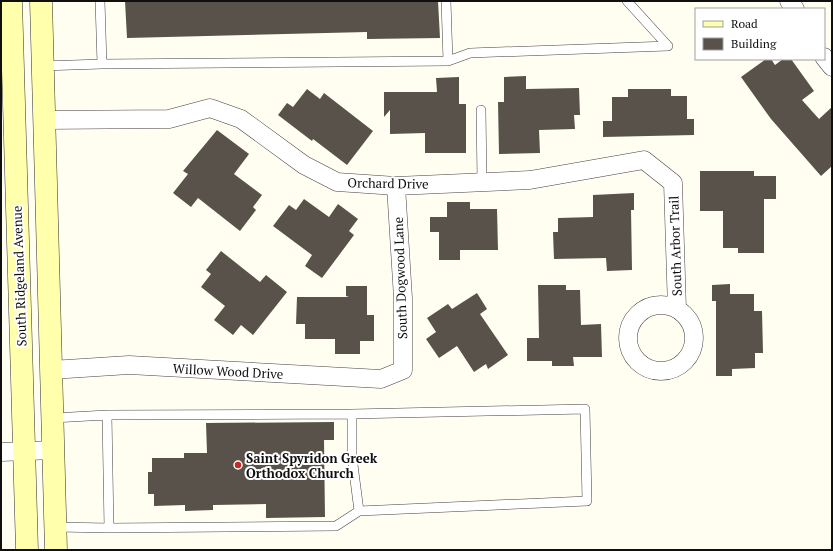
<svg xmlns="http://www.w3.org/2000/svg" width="833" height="551" font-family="'PT Serif',serif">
  <rect width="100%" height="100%" fill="#fffef1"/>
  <!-- building -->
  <path fill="#58524b" d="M 125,1 L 438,1 L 440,38 L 367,39 L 367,32 L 127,38 Z
    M 766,59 L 771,59 L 775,65 L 783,59 L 791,59 L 814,91 L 802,100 L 819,119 L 832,107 L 832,166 L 821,176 L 771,119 L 741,77 Z
    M 526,76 L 526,89 L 579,88 L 580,115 L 574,115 L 575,129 L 539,130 L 540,153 L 499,154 L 498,102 L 504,102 L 504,77 Z
    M 459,77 L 459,104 L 466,104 L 466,153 L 425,153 L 425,133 L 390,134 L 390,110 L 384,117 L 384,92 L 437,92 L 436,78 Z
    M 307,89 L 320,99 L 324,93 L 373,131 L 347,165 L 313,139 L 312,141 L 278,115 L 287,103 L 293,107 Z
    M 628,89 L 671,89 L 671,96 L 687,96 L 687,119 L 694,119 L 694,135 L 603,137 L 603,121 L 612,121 L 612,97 L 628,97 Z
    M 217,130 L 249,154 L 234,174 L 262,195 L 253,207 L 256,210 L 240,231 L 198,198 L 191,207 L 173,193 L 188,174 L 183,171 Z
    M 700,171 L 754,171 L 754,176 L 776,176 L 776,199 L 764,199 L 764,253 L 738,253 L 738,248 L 723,248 L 723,211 L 700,211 Z
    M 634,193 L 634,210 L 631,210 L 632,270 L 607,271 L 606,258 L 554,259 L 553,232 L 558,232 L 558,218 L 593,217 L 593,195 Z
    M 304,199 L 329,217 L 338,204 L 358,219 L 349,231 L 354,235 L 322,278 L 305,266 L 312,255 L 273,226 L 289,205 L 296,210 Z
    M 447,202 L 470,202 L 470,209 L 497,209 L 498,250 L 460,250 L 460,260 L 439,260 L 439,232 L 430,232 L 430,217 L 447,217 Z
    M 221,251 L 260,282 L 266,275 L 287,292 L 253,335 L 241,325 L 233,335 L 214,320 L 225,306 L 201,287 L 211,274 L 206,270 Z
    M 730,284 L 730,294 L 754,294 L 754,311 L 762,311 L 763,353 L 755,353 L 755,368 L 732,369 L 732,376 L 716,376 L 716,301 L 712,301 L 712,285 Z
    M 538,285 L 566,285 L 566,290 L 580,290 L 581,325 L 601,324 L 602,357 L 573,357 L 574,366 L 552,366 L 552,361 L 527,361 L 527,338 L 539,338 Z
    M 346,286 L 367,286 L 367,315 L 374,315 L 374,341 L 360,341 L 360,354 L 335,354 L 335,339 L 305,339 L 305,324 L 296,324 L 297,297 L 349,297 L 346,296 Z
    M 477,293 L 487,309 L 480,314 L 508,355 L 488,369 L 486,364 L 474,372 L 457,346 L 439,358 L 426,339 L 436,332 L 427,318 L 448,304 L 452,309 Z
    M 334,422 L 334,440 L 324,440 L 325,517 L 266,518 L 266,504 L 213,505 L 213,510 L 185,511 L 185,505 L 154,506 L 154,494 L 148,494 L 148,472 L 152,472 L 152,458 L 184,458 L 184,453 L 207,453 L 206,423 Z"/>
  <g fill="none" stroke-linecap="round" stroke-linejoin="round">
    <!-- service casing -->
    <g stroke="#424242" stroke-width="10">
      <path id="service" d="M 627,1 L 668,46
        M 448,61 L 470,53 L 668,46
        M 102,64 L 448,61 L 446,1
        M 42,66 L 102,64 L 100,1
        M 481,110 L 482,182
        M 107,415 L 352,414 L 352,457 L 359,511
        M 53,418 L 107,415 L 109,528 L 56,527
        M 109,528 L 336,526 L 359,511 L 587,501 L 585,409 L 352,414"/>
    </g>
    <!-- minor casing -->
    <g stroke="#424242" stroke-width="19">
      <path id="minor" d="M 789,1 L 795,9
        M 824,57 L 832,67
        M 44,120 L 169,119 L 210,108 L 241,119 L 304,165 L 337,182 L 396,186 L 530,180 L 644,160 L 673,183 L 677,309
        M628 338a33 33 0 1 1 66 0a33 33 0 1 1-66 0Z
        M 51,370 L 129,365 L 381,379 L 403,370 L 403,298 L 396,186
        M 1,452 L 53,450"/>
    </g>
    <!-- secondary casing -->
    <g stroke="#313131" stroke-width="23">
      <path id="secondary" d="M 11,1 L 27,550
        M 41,1 L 56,550"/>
    </g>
    <!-- service -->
    <use href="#service" stroke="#fff" stroke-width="9"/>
    <!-- minor -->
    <use href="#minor" stroke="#fff" stroke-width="18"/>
    <!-- secondary -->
    <use href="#secondary" stroke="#ffffac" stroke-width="22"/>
  </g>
  <!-- markers -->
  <circle fill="#c52c21" stroke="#fff" stroke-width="1.5" cx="238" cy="465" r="4"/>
  <g text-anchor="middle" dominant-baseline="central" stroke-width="4" stroke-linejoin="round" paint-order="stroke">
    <!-- street labels -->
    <g font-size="13" fill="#0f0f0f" stroke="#fff">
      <text transform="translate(388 183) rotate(1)">Orchard Drive</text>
      <text transform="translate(675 246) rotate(-92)">South Arbor Trail</text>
      <text transform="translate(19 276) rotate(-92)">South Ridgeland Avenue</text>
      <text transform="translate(400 278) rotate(-92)">South Dogwood Lane</text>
      <text transform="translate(228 371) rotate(3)">Willow Wood Drive</text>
    </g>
    <!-- poi labels -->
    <g font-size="13" font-weight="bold" fill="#0f0f0f" stroke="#fff" text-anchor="start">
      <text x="246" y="458">Saint Spyridon Greek<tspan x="246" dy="15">Orthodox Church</tspan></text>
    </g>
  </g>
  <!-- border -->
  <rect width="833" height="551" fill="none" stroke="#0f0f0f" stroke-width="4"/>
  <!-- legend -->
  <rect x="695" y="8" width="130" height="52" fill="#ffffff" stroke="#9f9f9f"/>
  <rect x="703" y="21" width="20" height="6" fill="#ffffac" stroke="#9f9f9f"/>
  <text x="731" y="28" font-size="12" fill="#0f0f0f">Road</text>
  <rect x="703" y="38" width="20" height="12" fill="#58524b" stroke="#9f9f9f"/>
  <text x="731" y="48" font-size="12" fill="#0f0f0f">Building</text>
</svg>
